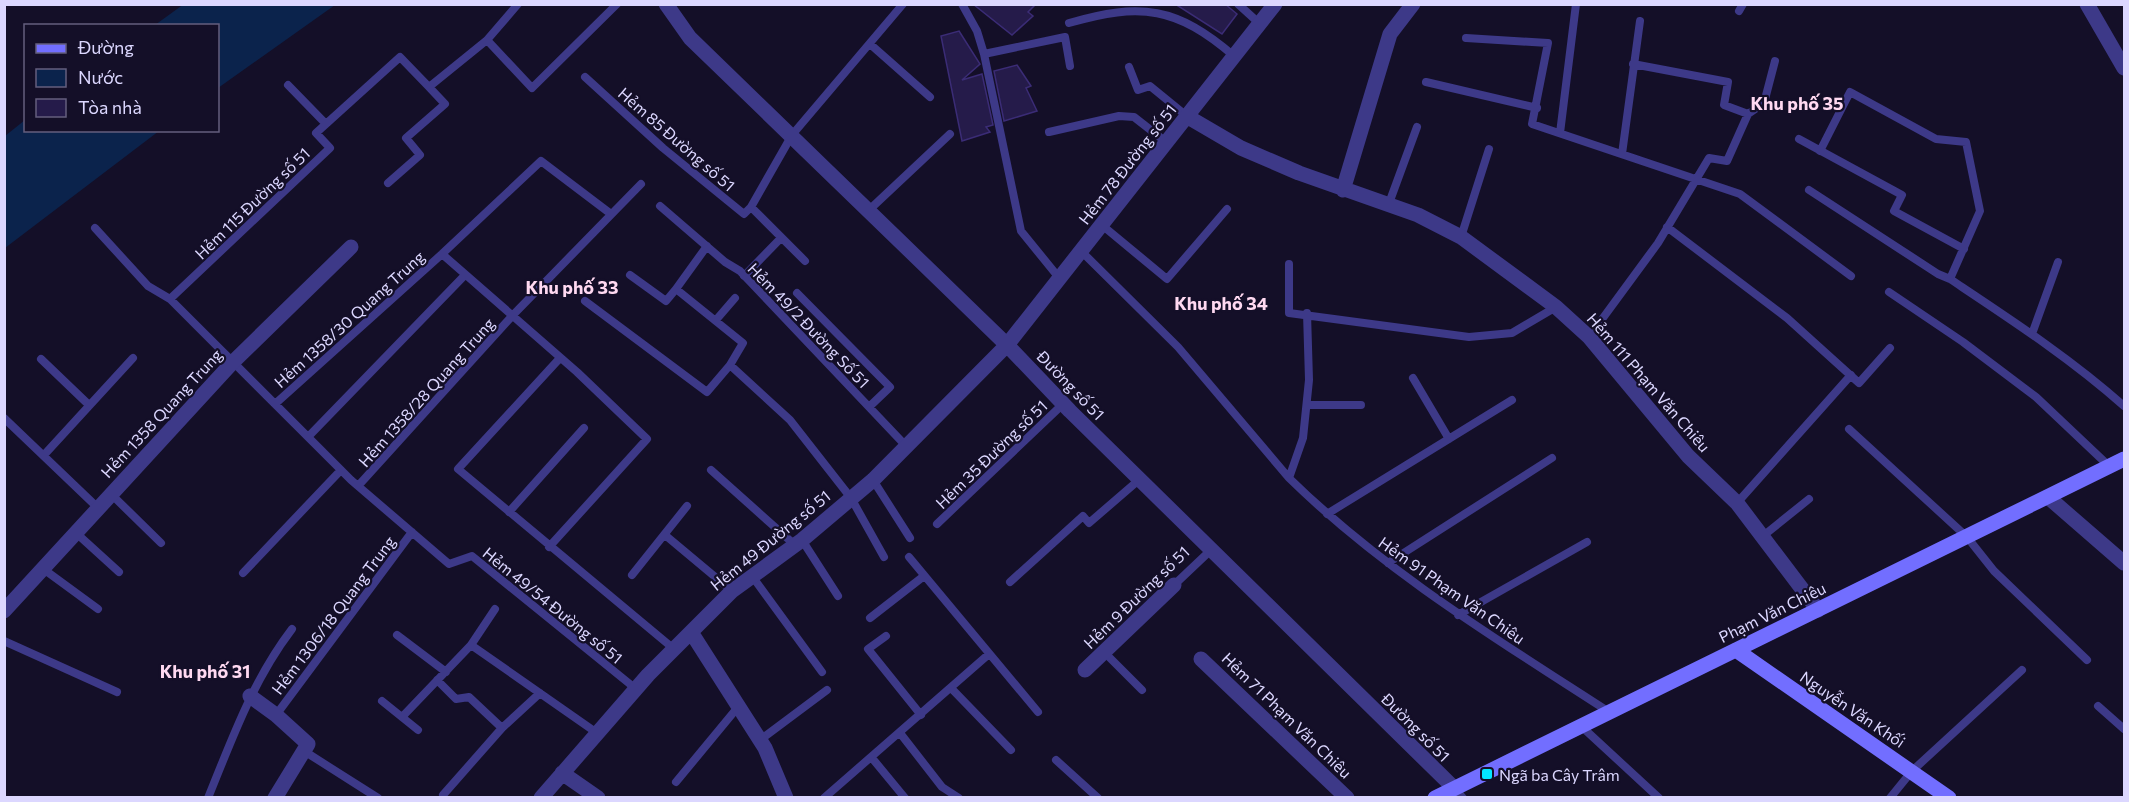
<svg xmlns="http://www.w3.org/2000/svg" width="2129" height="802" font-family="Commissioner,sans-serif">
  <rect width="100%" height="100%" fill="#140f28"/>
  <!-- water -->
  <path fill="#0b234c" d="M 184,4 L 335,4 L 335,5 L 218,88 L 218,26 L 155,25 Z
    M 25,120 L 26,130 L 159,131 L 5,248 L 5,136 Z"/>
  <!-- building -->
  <path fill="#251b4a" stroke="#3b2c76" stroke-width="1.5" d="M 973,4 L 1036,4 L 1028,12 L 1033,16 L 1012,35 Z
    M 1175,4 L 1225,4 L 1237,14 L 1222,34 Z
    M 959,31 L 980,64 L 962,80 L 982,74 L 993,125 L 986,127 L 990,132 L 962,141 L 941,36 Z
    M 1017,65 L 1031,86 L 1026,88 L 1037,111 L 1004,121 L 994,71 Z"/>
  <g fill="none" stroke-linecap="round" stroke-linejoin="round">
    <!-- lane -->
    <path stroke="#3d3988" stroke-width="8" d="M 962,4 L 977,31 L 984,54 L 1021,231 L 1060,279
      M 1238,4 L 1260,24
      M 1739,11 L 1743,4
      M 1069,23 C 1141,2 1177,7 1234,56
      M 1466,38 L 1548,43 L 1532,124 L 1740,194 L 1851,276
      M 487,40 L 532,88 L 617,4
      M 870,44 L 930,97
      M 984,54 L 1065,37 L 1070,66
      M 1633,64 L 1728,82 L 1724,105 L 1748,114
      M 1129,67 L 1138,90 L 1150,86 L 1188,117
      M 585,77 L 663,148 L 744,214 L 751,207 L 792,135 L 903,4
      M 1426,82 L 1537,108
      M 288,85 L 326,124
      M 1049,132 L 1119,116 L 1134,117 L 1166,142
      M 1560,133 L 1576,4
      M 1799,139 L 1902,195 L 1894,211 L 1964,249
      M 1820,151 L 1850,92 L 1936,139 L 1966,142 L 1980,211 L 1950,279 C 2010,319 2070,358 2124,406
      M 1622,154 L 1640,21
      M 388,183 L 420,155 L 406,138 L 445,104 L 429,87
      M 1809,190 L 1938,274 L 1950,279
      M 660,206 L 725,262 L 740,271 L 906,446
      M 1388,206 L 1417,127
      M 751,207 L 805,261
      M 868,211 L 950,134
      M 1103,226 L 1167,279 L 1227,209
      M 1667,227 L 1787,318 L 1859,383 L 1890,348
      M 95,228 L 148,286 L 170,299 L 351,480 L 449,564 L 472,556 L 636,689
      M 1461,237 L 1489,149
      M 1081,251 L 1178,347 L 1289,478
      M 442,254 L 577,372 L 647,439 L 549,547
      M 1289,264 L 1289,313 L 1469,337 L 1512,333 L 1556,307
      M 630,275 L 666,301 L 676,289 L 743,343 L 730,365 L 790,420 L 851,498 L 884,557
      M 744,276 L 781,238
      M 676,289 L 707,246
      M 1889,292 L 1963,342 L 2036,397 L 2110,467
      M 797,293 L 890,387 L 869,407
      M 170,299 L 330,148 L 316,133 L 400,57 L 429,87 L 487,40 L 518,4
      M 585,301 L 707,392 L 730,365
      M 1307,313 L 1309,380 L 1303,438 L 1289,478 C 1384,571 1498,640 1609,712
      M 716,320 L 735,298
      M 2032,334 L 2058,262
      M 1589,337 L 1658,243 L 1709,158 L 1727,161 L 1748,114 L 1764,103 L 1775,61
      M 560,358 L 458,469 L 674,649
      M 41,359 L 89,405
      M 1413,378 L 1449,439
      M 275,404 L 442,254 L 541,161 L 611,214
      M 1307,405 L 1361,405
      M 4,418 L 98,508
      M 1849,429 L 1967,537 L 1994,571 L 2087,660
      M 308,437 L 464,276
      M 44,455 L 133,358
      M 711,470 L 795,545
      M 873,480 L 910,538
      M 358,486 L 513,315 L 641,184
      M 111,494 L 161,543
      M 1737,503 L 1851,375
      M 509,512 L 584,428
      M 1327,514 L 1512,400
      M 937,524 L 1063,404
      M 75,532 L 119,572
      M 665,535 L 732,591
      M 1763,536 L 1809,499
      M 802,540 L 838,596
      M 909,557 L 1038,712
      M 1388,563 L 1552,458
      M 42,568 L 98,609
      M 243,573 L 341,470
      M 632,575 L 687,506
      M 752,576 L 822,672
      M 1010,582 L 1083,516 L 1089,523 L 1140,479
      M 1174,585 L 1212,549
      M 1458,615 L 1587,542
      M 870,618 L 924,576
      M 397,635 L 446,672
      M 886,636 L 868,649 L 921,715
      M 4,641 L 117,692
      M 471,645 L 495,609
      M 1104,652 L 1142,690
      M 437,680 L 456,699 L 469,697 L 502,728
      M 951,688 L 1011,750
      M 382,701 L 418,730
      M 2098,706 L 2124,729
      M 276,715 L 412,532
      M 402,717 L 471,645 L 597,733
      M 1581,726 L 1659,798
      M 900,733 L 942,787 L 959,798
      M 760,740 L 827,690
      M 304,751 L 378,798
      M 872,758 L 905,798
      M 1056,760 L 1098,798
      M 676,782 L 738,707
      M 1454,788 L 1463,798
      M 443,795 L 502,728 L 540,693
      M 208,798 C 232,739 253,680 292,629
      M 824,798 L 989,654
      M 1890,798 L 1912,771 L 2022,670"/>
    <!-- street -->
    <path stroke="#3d3988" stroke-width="15" d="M 666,4 L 690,38 L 1007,345 L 1070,411 L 1454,788
      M 2087,4 L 2124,68
      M 1188,117 L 1241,148 L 1299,173 L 1418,215 L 1461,237 L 1556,307 L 1589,337 L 1688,456 L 1737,503 L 1818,610
      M 1343,190 L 1390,34 L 1413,4
      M 2048,497 L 2124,563
      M 4,611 L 232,363 L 351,247
      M 691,632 L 765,748 L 786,798
      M 1201,659 L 1347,798
      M 1085,670 L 1174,585
      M 250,696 L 276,715 L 308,744 L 275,798
      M 562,773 L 598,798
      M 541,798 L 648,675 L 732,591 L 802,540 L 873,480 L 1007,345 L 1275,4"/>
    <!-- secondary -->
    <path stroke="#726eff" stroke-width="15" d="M 1736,650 L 1949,798
      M 1435,798 L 2124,459"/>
  </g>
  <!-- markers -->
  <rect fill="#03e5ff" stroke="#140f28" stroke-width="2" x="1481" y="768" width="12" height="12" rx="3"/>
  <g text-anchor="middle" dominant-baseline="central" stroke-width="4.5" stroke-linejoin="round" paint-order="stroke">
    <!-- street labels -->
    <g font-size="16" fill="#dcd7ff" stroke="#140f28">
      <text transform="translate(677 139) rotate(41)">Hẻm 85 Đường số 51</text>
      <text transform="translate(1127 164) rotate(-52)">Hẻm 78 Đường số 51</text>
      <text transform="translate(252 203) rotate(-44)">Hẻm 115 Đường số 51</text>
      <text transform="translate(349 319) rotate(-42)">Hẻm 1358/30 Quang Trung</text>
      <text transform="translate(809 325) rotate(46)">Hẻm 49/2 Đường Số 51</text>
      <text transform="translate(1649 382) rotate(49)">Hẻm 111 Phạm Văn Chiêu</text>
      <text transform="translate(1071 385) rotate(46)">Đường số 51</text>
      <text transform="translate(426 392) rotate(-48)">Hẻm 1358/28 Quang Trung</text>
      <text transform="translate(161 413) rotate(-47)">Hẻm 1358 Quang Trung</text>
      <text transform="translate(991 454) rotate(-44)">Hẻm 35 Đường số 51</text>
      <text transform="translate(770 540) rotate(-39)">Hẻm 49 Đường số 51</text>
      <text transform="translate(1452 590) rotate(35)">Hẻm 91 Phạm Văn Chiêu</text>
      <text transform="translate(1136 597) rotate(-44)">Hẻm 9 Đường số 51</text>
      <text transform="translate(553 605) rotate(39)">Hẻm 49/54 Đường số 51</text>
      <text transform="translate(1772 612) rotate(-26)">Phạm Văn Chiêu</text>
      <text transform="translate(333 615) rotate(-53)">Hẻm 1306/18 Quang Trung</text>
      <text transform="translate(1853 709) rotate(34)">Nguyễn Văn Khối</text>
      <text transform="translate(1287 715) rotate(44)">Hẻm 71 Phạm Văn Chiêu</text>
      <text transform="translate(1416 727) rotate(45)">Đường số 51</text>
    </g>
    <!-- poi labels -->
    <g font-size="16" fill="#dcd7ff" stroke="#140f28" text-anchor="start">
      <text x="1499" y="774">Ngã ba Cây Trâm</text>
    </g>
    <!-- neighbourhood labels -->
    <g font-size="18" font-weight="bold" fill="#ffd9f1" stroke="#140f28">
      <text x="1797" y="103">Khu phố 35</text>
      <text x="572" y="287">Khu phố 33</text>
      <text x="1221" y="303">Khu phố 34</text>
      <text x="205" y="671">Khu phố 31</text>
    </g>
  </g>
  <!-- border -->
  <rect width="2129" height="802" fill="none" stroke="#dcd7ff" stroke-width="12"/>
  <!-- legend -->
  <rect x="24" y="24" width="195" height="108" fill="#140f28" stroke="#645f7e" stroke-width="1.5"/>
  <rect x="36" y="44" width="30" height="9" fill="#726eff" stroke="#645f7e" stroke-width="1.5"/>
  <text x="78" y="54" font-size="18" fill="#dcd7ff">Đường</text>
  <rect x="36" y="69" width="30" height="18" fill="#0b234c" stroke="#645f7e" stroke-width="1.5"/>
  <text x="78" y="84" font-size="18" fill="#dcd7ff">Nước</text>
  <rect x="36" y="99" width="30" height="18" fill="#251b4a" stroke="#645f7e" stroke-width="1.5"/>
  <text x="78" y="114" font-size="18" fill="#dcd7ff">Tòa nhà</text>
</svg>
